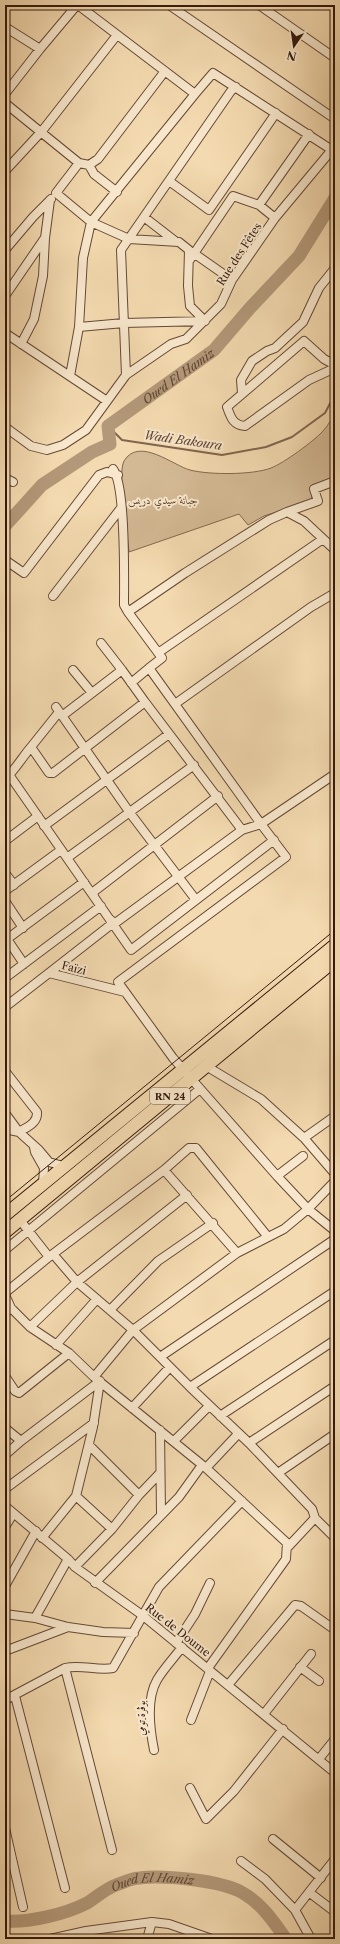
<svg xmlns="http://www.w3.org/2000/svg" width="340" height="1944" font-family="'Libre Caslon Text',Amiri,serif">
  <rect width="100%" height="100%" fill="#f4dab0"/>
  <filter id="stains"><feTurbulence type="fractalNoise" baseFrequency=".005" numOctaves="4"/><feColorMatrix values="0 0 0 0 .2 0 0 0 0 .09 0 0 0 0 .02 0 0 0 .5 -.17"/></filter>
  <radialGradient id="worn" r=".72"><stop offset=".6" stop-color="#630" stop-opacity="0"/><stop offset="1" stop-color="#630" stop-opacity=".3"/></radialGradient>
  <!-- green -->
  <path fill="#d3b994" stroke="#846950" d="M 335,414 L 335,478 L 311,488 L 312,500 L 264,516 L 248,525 L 239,514 L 129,552 C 128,535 117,474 124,461 C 139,436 174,466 190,470 C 209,475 253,475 271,468 C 284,463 314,441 323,431 C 328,426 331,419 335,414 Z"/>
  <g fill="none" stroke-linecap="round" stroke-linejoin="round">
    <!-- stream -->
    <path stroke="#80654e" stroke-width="2" d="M 108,426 L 122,440 L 222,455 L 266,447 L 292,437 L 325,413 L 335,394"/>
    <!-- river -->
    <g stroke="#b39879" stroke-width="13">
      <path id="s1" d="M 5,526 L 42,485 L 92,452 L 110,444 L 108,426 L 214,350 L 250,308 L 299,256 L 335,198"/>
      <path id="s2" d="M 5,1921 C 28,1923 66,1914 87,1903 C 97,1897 105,1889 116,1885 C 123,1883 131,1878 139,1878 C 163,1875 221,1880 243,1893 C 262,1904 273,1921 286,1939"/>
    </g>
    <!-- minor casing -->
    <g stroke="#644936" stroke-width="10">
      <path id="minor" d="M 78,5 L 195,94 L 213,73 L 332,150
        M 169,5 L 335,119
        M 259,5 L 335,58
        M 5,27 L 40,49 L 77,5
        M 5,94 L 40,49
        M 5,103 L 79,163 L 89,165 L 98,159 L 165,71
        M 79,163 L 56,193 L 91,222 L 129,239 L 179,242 L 189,250 L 188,286 L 190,306 L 205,321
        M 89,165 L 94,174 L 117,192
        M 5,171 L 42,131 L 117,35
        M 169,181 L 209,210 L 276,113
        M 259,205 L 309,134
        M 144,217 L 175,241
        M 5,250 L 33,217 L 51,199
        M 192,252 L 232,280
        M 189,261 L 233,196 L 259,205 L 275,218
        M 5,296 L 44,239
        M 79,327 L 124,323 L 205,321
        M 5,333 L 107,401
        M 21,344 L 34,319 L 43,276 L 45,238 L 50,200
        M 335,365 L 324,359 L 304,341 L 227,407 C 231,418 233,425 245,426 L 309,380 L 335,368
        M 126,375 L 121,250 L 231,91 L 236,87
        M 70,376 L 79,327 L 83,258 L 91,222 L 195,94
        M 242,393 L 241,380 L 252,361 L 267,351 L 275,348 L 303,322 L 319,288 L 335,268
        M 5,427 L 31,446 L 47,450 L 63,445 L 86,430 L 126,375 L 171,344 L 186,339 L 221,304 L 232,280 L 275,218 L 335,146
        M 113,469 C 126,486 124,579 124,605 L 128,612 L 185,573 L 269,520 L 287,512 L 304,521 L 335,550
        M 5,478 L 13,482
        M 287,512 L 318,501 L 314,489 L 335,481
        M 5,560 L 24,573 L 99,475 L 107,472 L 118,475
        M 53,596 L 121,508
        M 128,612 L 162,658 L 149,668
        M 101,643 L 122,670
        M 158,653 L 323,539
        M 73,670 L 92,693
        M 175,704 L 311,607 L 335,593
        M 56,707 L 130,813 L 196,900
        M 62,716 L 122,670 L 145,702 L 242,830 L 261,824 L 149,668 L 131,683
        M 31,747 L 59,712
        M 10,776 L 131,950 L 274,840
        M 5,779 C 12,774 24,755 31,747 L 49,773 L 53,773 L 145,702
        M 44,826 L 169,734
        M 5,841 L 38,816
        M 67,858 L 194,765
        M 5,873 L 14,885
        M 5,891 L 61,850
        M 94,896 L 92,893 L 218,796
        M 5,901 L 23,928
        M 111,920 L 114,924 L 242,830
        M 7,939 L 84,882
        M 5,941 L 7,939 L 24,964
        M 49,973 L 113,923
        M 5,978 L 101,906
        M 5,1007 L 49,973 L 125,992
        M 206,1066 L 261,1099 L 304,1138 L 335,1174
        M 5,1071 L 37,1112 C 38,1123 27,1127 19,1132 L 5,1129
        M 5,1113 L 19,1132 L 39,1150 L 49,1162 L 63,1166
        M 304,1138 L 335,1116
        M 34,1147 L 35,1152 L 44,1168 L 43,1183
        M 303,1156 L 277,1176 L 173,1058 L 118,982 L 286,857 L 261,824 L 335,774
        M 164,1170 L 237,1253
        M 277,1176 L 308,1209 L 335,1231
        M 20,1220 L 49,1257
        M 5,1250 L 200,1089
        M 53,1254 L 77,1282 L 133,1330 L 190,1387 L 249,1443 L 312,1509 L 315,1518 L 287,1548
        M 5,1293 L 49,1257 L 164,1170 L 189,1148 L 196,1148 L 268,1237
        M 5,1295 L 11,1308 L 30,1327 L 69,1353 L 94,1377 L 206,1468 L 287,1543 L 286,1559 L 208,1668
        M 110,1310 L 158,1261 L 213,1223
        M 5,1313 L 11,1308
        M 30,1327 L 77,1282 L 187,1195
        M 56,1345 L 97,1299
        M 160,1357 L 335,1239
        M 5,1376 L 15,1391 L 19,1393 L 69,1353
        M 94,1377 L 133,1330 L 237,1253 L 284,1229 L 308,1209 L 335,1181
        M 190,1387 L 335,1291
        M 132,1408 L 170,1367
        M 220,1416 L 335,1340
        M 5,1428 L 21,1441
        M 160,1430 L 161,1514
        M 174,1441 L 209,1406
        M 249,1443 L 335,1386
        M 89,1445 L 139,1495
        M 5,1455 L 21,1441 L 100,1381
        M 206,1468 L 238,1434
        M 278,1473 L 335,1434
        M 5,1489 L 94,1423
        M 76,1496 L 112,1529
        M 5,1506 L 68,1559 L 75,1567 L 142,1615 L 335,1773
        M 315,1518 L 335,1538
        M 5,1527 L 13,1514
        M 42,1538 L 76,1496 L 93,1427 L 100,1381
        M 75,1567 L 112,1529 L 139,1495 L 159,1474
        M 95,1583 L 179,1497 L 202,1465
        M 5,1586 L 36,1531
        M 5,1614 L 35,1618 L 68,1627 L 103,1632 L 134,1633
        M 35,1618 L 68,1559
        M 176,1643 L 195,1614 L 210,1583
        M 5,1651 L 68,1627
        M 300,1667 L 319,1681
        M 65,1668 L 112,1850
        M 228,1685 L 295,1605 L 301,1606 L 335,1630
        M 15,1696 L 65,1888
        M 5,1700 L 65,1668 C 81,1664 97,1671 113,1668 L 159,1587 L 242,1501
        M 264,1714 L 311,1654
        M 191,1720 L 210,1671
        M 154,1750 C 150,1730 146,1699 157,1680 C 164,1668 174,1658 182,1647
        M 319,1759 L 335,1739
        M 190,1788 L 206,1819 L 234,1791 L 283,1729
        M 5,1828 L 23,1907
        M 273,1839 L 321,1878
        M 241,1861 L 265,1879 L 295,1910 L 311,1939
        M 310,1893 L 335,1912
        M 295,1910 L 335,1859
        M 50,1939 L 86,1931 L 152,1922 L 169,1924 L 212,1939
        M 147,1939 L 152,1922"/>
    </g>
    <!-- primary casing -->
    <g stroke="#34190d" stroke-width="14">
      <path id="primary" d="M 5,1215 L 335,945
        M 5,1232 L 335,960"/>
    </g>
    <!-- minor -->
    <use href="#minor" stroke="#f8e7cc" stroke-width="8"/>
    <!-- primary -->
    <use href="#primary" stroke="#f4dab0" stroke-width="12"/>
    <!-- tram -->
    <path stroke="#34190d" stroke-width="1" d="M 5,1201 L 335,930"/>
  </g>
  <g text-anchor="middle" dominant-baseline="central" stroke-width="4" stroke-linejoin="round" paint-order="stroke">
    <!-- shield labels -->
    <rect fill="#f8e7cc" stroke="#6f5746" stroke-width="1" x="150" y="1088" width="40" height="16" rx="3"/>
    <g font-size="10" font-weight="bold" fill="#34190d">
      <text x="170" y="1096">RN 24</text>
    </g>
    <!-- street labels -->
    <g font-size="11" fill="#34190d" stroke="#f8e7cc">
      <text transform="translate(239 254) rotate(-57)">Rue des Fêtes</text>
      <text transform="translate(74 968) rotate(14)">Faïzi</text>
      <text transform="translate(178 1630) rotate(38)">Rue de Doume</text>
      <text transform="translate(141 1718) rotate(-90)">بوڤرة تومي</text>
    </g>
    <!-- park labels -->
    <g font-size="11" font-style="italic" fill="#644936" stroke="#f8e7cc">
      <text x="163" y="500">جبانة سيدي دريس</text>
    </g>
    <!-- water labels -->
    <g font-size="12" font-style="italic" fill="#604533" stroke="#f8e7cc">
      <text stroke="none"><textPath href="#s1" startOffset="239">Oued El Hamiz</textPath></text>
      <text transform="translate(183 440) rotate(8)">Wadi Bakoura</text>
      <text stroke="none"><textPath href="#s2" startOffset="156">Oued El Hamiz</textPath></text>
    </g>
  </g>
  <!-- margin -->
  <rect width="340" height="1944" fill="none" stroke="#f4dab0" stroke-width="20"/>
  <rect x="6" y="6" width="328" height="1932" fill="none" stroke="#34190d" stroke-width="2"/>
  <rect x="10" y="10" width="320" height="1924" fill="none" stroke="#34190d"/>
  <!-- north arrow -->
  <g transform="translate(294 46) rotate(193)" stroke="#f8e7cc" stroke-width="3" paint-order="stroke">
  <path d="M0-3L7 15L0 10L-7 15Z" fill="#34190d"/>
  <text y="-6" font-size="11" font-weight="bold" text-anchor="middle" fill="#34190d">N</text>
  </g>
  <rect width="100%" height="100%" filter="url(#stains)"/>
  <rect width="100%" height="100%" fill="url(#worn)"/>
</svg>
